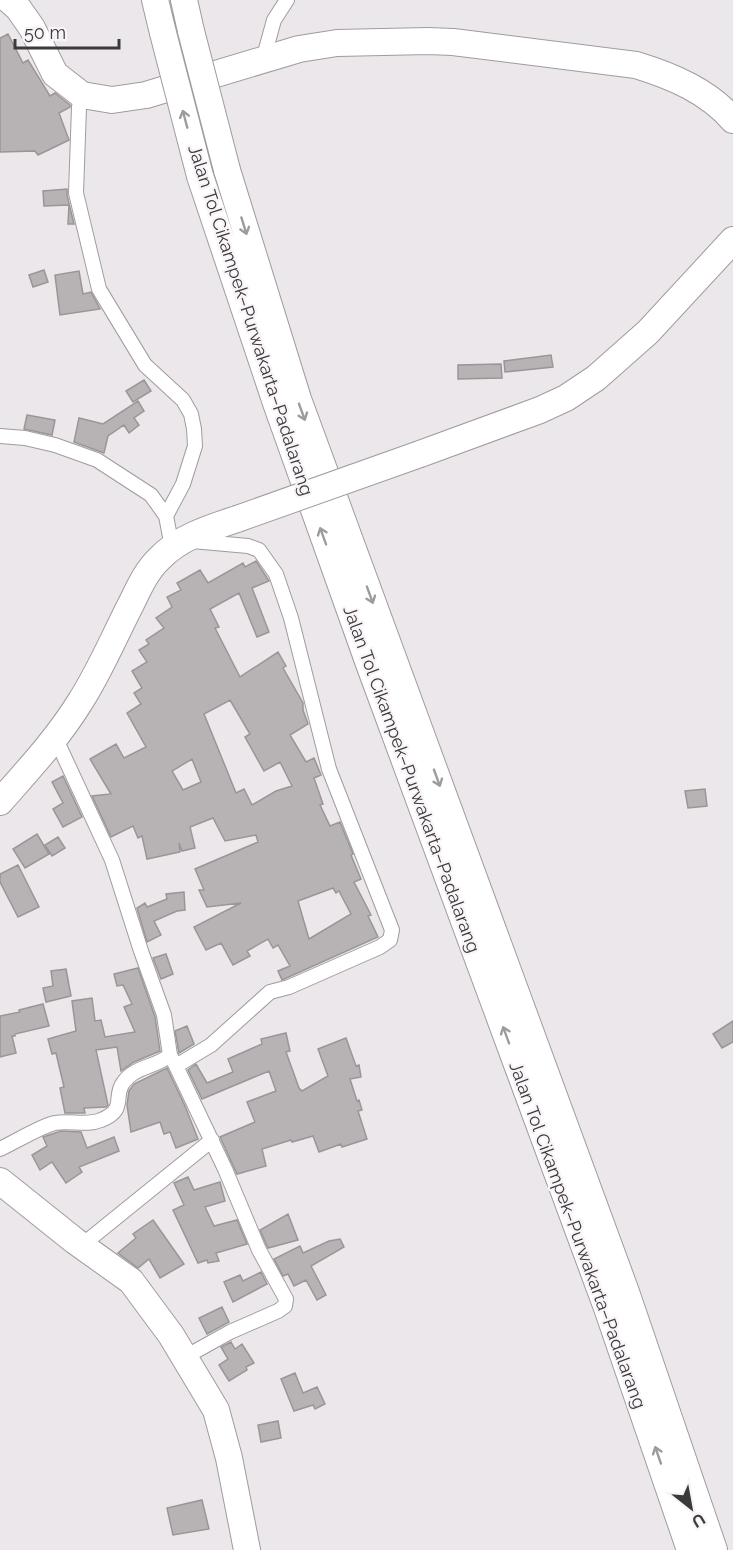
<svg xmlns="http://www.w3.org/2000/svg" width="733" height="1550" font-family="Raleway,sans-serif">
  <rect width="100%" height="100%" fill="#ebe7ea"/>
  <!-- building -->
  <path fill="#b7b3b4" stroke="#9a9597" stroke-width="1.5" fill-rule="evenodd" d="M 8,34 L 23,63 L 28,60 L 50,96 L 55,93 L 70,105 L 70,107 L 59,113 L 69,140 L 38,155 L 35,151 L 0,152 L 0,38 Z
    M 67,189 L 67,195 L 74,224 L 68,224 L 69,205 L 44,206 L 43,191 Z
    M 44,270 L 48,282 L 33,287 L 29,275 Z
    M 79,271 L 83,294 L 91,292 L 100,309 L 60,315 L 55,275 Z
    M 551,355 L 553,367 L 505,372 L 504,361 Z
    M 501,364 L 502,378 L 458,379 L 458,365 Z
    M 144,380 L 151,391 L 133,402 L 126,391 Z
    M 138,401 L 144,411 L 134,418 L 139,425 L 129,433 L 124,425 L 108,436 L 104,453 L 74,442 L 79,418 L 103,424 Z
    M 27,415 L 55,420 L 52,435 L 24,429 Z
    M 256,561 L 269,581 L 252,588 L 269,632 L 257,637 L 239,593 L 210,609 L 219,627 L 215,628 L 240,677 L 278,652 L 286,666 L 283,668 L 303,703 L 303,710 L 308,724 L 290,735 L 306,762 L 314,758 L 321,775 L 314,778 L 323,804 L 320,805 L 330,826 L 340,822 L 353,854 L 351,855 L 361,879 L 354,882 L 371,915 L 368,916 L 378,937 L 282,980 L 278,971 L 290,966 L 278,945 L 273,948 L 268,939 L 247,951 L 250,956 L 233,965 L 221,943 L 206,950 L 194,927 L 241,903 L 207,907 L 199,890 L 204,890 L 195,869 L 258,842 L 256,835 L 225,841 L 213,818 L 190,827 L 195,848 L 182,851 L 179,843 L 180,852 L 147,859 L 142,836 L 138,838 L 133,826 L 111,837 L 92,796 L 111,794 L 90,759 L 116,744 L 124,758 L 146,747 L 127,713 L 141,704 L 134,693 L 142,688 L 132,671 L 147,662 L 139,650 L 149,644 L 146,640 L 164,628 L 156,618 L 172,607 L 167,597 L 181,590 L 177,583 L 200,570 L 208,583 L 243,563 L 245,567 ZM 230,700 L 250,734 L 245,737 L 264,771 L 280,762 L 292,786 L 276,791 L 252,805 L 244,789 L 236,793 L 204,714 ZM 192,759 L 201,782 L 183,790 L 172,771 ZM 333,888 L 336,893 L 339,891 L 351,914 L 309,939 L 298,901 Z
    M 63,776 L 82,817 L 63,827 L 53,809 L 63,803 L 52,782 Z
    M 705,789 L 707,806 L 688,808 L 685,791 Z
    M 37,834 L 49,854 L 25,868 L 13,849 Z
    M 58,837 L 65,848 L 52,856 L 45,845 Z
    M 18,865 L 39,907 L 18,917 L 0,882 L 0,874 Z
    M 184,892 L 185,910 L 177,911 L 154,921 L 161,935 L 147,942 L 137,908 L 145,903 L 147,907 L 167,899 L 166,894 Z
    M 166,954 L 173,974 L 161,979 L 153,958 Z
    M 138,968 L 155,1017 L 160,1051 L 134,1062 L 121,1071 L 117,1047 L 96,1050 L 108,1105 L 106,1107 L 84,1108 L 85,1113 L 65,1113 L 60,1088 L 64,1087 L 56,1053 L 52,1054 L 48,1039 L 76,1031 L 72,1001 L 92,998 L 95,1021 L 101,1020 L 105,1037 L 135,1032 L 124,1007 L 132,1004 L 123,985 L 117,986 L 114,974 Z
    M 66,969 L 71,996 L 46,1002 L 43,988 L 53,986 L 51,971 Z
    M 43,1004 L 49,1026 L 15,1034 L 15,1036 L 12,1036 L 16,1053 L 0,1057 L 0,1016 L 20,1012 L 19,1010 Z
    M 733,1021 L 733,1042 L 722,1048 L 713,1034 Z
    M 187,1026 L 194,1044 L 179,1053 L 175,1031 Z
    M 286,1033 L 290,1051 L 286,1052 L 299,1088 L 302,1091 L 328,1076 L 318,1049 L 346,1038 L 356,1066 L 359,1065 L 361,1077 L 350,1079 L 357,1101 L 359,1100 L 362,1110 L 358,1111 L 367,1139 L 342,1147 L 341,1144 L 319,1152 L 313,1136 L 292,1142 L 291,1140 L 262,1149 L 266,1166 L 237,1174 L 220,1137 L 255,1122 L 247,1102 L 276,1091 L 269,1071 L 202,1099 L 188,1070 L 196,1064 L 207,1083 L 233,1072 L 228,1059 L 262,1044 L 261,1039 Z
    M 167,1068 L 185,1106 L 198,1139 L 176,1148 L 170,1132 L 164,1134 L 160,1122 L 131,1132 L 127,1105 L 129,1091 L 134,1084 Z
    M 61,1131 L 81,1132 L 87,1148 L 114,1137 L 119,1151 L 79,1167 L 82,1172 L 66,1183 L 52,1162 L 40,1170 L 32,1155 L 47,1146 L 43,1137 Z
    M 188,1177 L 194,1190 L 220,1182 L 225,1201 L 205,1207 L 214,1226 L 237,1220 L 247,1244 L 216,1253 L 219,1261 L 208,1263 L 207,1260 L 198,1263 L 173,1210 L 184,1205 L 174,1183 Z
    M 288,1214 L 298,1240 L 268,1248 L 260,1230 Z
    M 153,1220 L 184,1264 L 160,1278 L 149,1259 L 138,1268 L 118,1253 L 136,1238 L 133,1234 Z
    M 340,1239 L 344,1247 L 311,1266 L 326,1295 L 317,1300 L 306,1280 L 294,1286 L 288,1274 L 283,1276 L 274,1259 L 300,1246 L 303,1253 L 329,1241 Z
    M 261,1272 L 267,1284 L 233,1302 L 224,1282 L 240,1275 L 243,1281 Z
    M 222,1307 L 229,1322 L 207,1334 L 199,1318 Z
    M 231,1342 L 235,1349 L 242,1344 L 254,1363 L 246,1367 L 247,1370 L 229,1381 L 219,1365 L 228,1359 L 221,1347 Z
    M 295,1373 L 303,1393 L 317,1387 L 325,1404 L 315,1409 L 313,1405 L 294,1411 L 281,1379 Z
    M 278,1421 L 281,1438 L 261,1442 L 258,1425 Z
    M 202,1500 L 209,1529 L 173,1535 L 167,1508 Z"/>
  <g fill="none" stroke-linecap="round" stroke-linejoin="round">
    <!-- street casing -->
    <g stroke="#a09c9e" stroke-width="16">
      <path id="street" d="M 263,60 L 274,20 L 287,0
        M 82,95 L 79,107 L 76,193 L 99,289 L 145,365 L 183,400 L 191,414 L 194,429 L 195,446 L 183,484 L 166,516
        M 0,436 L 25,438 L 55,445 L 97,460 L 151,495 L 166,516 L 172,547
        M 55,737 L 112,860 L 141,951 L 164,1015 L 170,1055
        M 176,1066 L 225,1169 L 259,1250 L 286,1299 L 285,1306 L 278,1311 L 230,1332 L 185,1357
        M 0,1149 C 13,1143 43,1125 55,1123 C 70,1120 87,1126 101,1120 C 127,1110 113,1097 123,1083 C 134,1066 155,1068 170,1055 L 176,1066 L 211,1045 L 270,992 L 289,987 L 380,947 L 390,940 L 392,930 L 329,769 L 291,618 L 276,574 L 259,550 L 248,546 L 192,541
        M 81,1246 L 212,1140"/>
    </g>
    <!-- highway casing -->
    <g stroke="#a09c9e" stroke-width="28">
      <path id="highway" d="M 9,0 L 18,8 L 32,28 L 55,74 L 82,95 L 112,100 L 146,95 L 299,49 L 337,43 L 428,41 L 453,42 L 636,65 C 672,76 708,91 733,120
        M 155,0 L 163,33
        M 184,0 L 191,31
        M 227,170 L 298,399 L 626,1292 L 714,1550
        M 200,176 L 276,403 L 369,664 L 607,1308 L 690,1550
        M 420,454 L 540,410 L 566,398 L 596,378 L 648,332 L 733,240
        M 0,802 C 28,770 57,739 80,702 C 100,671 114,637 131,604 C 139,588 146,571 160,558 C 180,537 210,528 237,519
        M 0,1181 L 75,1241 L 131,1281 L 171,1335 L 216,1410 L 229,1458 L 247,1550"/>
    </g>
    <!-- street -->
    <use href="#street" stroke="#fff" stroke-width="14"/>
    <!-- highway -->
    <use href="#highway" stroke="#fff" stroke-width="26"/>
    <!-- highway-bridge casing -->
    <g stroke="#a09c9e" stroke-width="28" stroke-linecap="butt">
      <path id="highway-bridge" d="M 191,31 L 227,170
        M 163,33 L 200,176
        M 237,519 L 420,454"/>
    </g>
    <!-- highway-bridge -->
    <use href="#highway-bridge" stroke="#fff" stroke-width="26"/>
  </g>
  <!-- one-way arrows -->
  <defs><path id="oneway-shaft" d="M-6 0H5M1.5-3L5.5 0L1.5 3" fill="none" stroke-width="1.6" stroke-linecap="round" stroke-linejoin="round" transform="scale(1.5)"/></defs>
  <g stroke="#9d9c9d">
    <use href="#oneway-shaft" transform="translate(185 119) rotate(-105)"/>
    <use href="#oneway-shaft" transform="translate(244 226) rotate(73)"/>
    <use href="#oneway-shaft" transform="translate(302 412) rotate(70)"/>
    <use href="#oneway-shaft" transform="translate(323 536) rotate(-110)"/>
    <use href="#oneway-shaft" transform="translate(370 595) rotate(70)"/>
    <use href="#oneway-shaft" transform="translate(437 778) rotate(70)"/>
    <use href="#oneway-shaft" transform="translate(506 1035) rotate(-110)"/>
    <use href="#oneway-shaft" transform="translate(658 1455) rotate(-109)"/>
  </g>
  <g text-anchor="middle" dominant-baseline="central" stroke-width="4.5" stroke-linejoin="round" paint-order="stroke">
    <!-- street labels -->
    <g font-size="18" fill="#3b3a3b" stroke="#f8f4f7">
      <text transform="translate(251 320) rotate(72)">Jalan Tol Cikampek–Purwakarta–Padalarang</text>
      <text transform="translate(412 779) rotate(70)">Jalan Tol Cikampek–Purwakarta–Padalarang</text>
      <text transform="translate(578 1235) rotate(70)">Jalan Tol Cikampek–Purwakarta–Padalarang</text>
    </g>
  </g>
  <!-- north arrow -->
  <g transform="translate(691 1508) rotate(149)" stroke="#f8f4f7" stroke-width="4.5" paint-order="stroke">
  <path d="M0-4.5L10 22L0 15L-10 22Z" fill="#3b3a3b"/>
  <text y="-9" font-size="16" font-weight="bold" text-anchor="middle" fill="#3b3a3b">U</text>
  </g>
  <!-- scale -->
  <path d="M15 39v9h104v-9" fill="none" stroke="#3b3a3b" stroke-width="3"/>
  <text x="24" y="39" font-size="18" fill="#3b3a3b" stroke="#f8f4f7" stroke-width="4.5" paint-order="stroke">50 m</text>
</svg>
